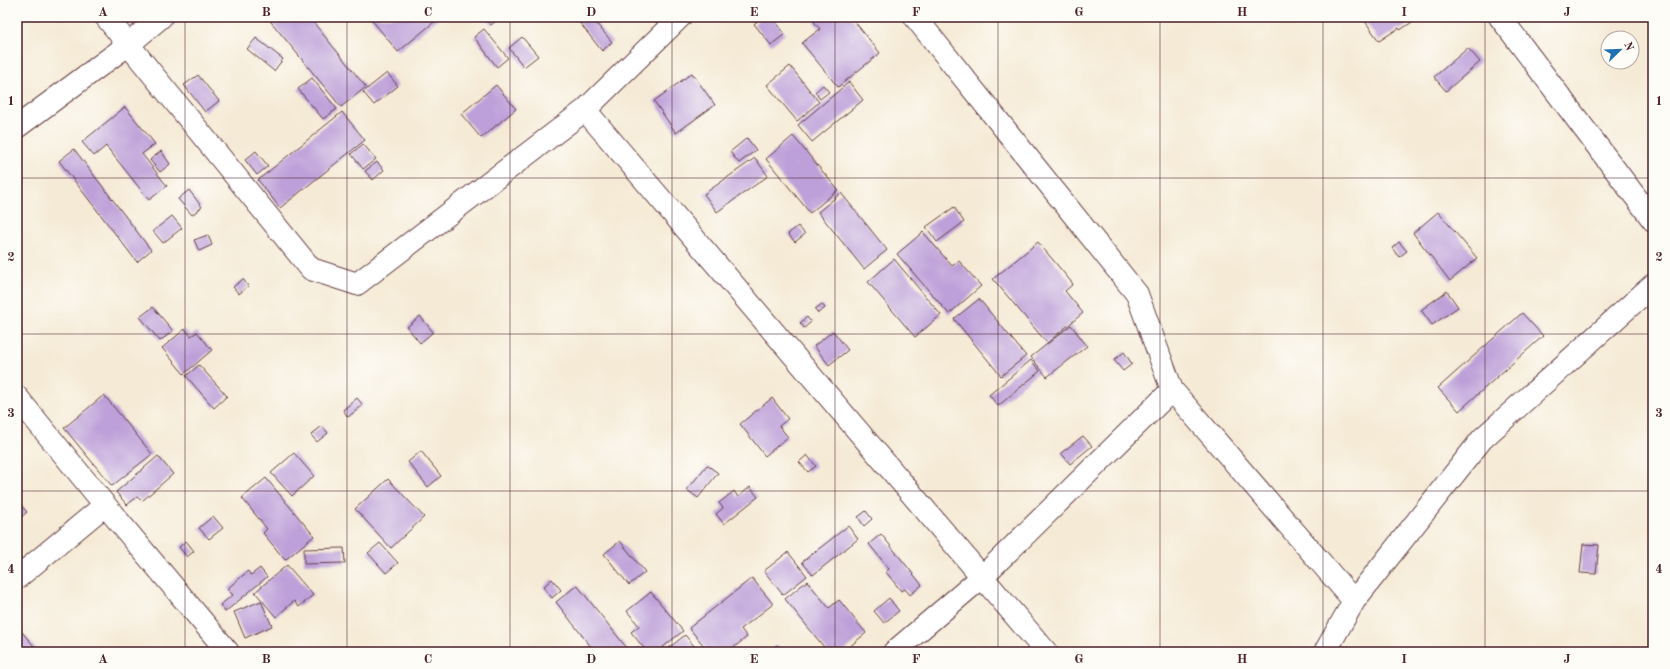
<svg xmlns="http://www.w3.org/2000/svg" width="1670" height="669" font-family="'Old Standard TT',serif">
  <rect width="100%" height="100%" fill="#fdfcf7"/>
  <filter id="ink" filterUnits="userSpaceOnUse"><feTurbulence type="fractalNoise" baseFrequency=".025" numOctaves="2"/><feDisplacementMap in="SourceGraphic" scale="8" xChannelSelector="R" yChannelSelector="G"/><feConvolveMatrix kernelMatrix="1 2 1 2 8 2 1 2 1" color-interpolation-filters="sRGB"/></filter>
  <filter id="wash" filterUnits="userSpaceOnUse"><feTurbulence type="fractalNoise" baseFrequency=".012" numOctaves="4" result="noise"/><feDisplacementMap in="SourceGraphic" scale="16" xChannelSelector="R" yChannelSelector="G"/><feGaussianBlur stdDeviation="0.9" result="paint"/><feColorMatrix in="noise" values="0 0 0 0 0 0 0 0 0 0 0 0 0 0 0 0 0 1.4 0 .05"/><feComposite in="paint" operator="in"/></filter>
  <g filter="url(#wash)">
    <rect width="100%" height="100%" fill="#f5ead5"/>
    <g id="blocks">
      <!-- building -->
      <path fill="#bda0d9" d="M 267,17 L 309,17 L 366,87 L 341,107 Z
        M 374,17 L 440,17 L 398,52 L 371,19 Z
        M 484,17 L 501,17 L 491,25 Z
        M 575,17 L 591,17 L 612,42 L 602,51 Z
        M 762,17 L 772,17 L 785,34 L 771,45 L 754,24 Z
        M 820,17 L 851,17 L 880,53 L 838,87 L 802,43 L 820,29 L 814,22 Z
        M 1362,17 L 1420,17 L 1400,30 L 1399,28 L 1379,41 Z
        M 484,29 L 508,58 L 497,67 L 474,37 Z
        M 522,37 L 538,56 L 524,67 L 509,48 Z
        M 256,38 L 283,59 L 274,71 L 247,49 Z
        M 1468,48 L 1480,62 L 1446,91 L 1434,77 Z
        M 790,66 L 819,102 L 797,121 L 767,85 Z
        M 387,73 L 398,86 L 374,105 L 363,92 Z
        M 692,73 L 715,105 L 676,133 L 654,101 Z
        M 198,75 L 219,101 L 205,112 L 184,85 Z
        M 312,78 L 337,109 L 323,119 L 298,89 Z
        M 849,82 L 863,100 L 812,142 L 798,125 Z
        M 496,85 L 516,109 L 481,138 L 461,114 Z
        M 823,85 L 829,92 L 820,99 L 815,92 Z
        M 125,107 L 155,144 L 142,154 L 167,186 L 149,200 L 106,146 L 94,156 L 82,142 Z
        M 342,112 L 365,140 L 280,208 L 258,180 Z
        M 793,136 L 838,190 L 810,213 L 766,159 Z
        M 747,138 L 756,150 L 739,163 L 730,152 Z
        M 363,144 L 376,159 L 363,169 L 351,154 Z
        M 74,149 L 151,250 L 137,262 L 59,161 Z
        M 161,151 L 170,164 L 160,172 L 150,160 Z
        M 256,151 L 268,166 L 257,175 L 245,160 Z
        M 755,158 L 768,176 L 717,212 L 704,194 Z
        M 377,162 L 384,170 L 373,180 L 365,171 Z
        M 189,190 L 202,207 L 192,215 L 178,199 Z
        M 841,193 L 887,250 L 864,269 L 818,212 Z
        M 954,207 L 964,222 L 937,242 L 926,227 Z
        M 1438,212 L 1477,258 L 1450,281 L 1413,233 Z
        M 172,216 L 182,228 L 163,243 L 153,231 Z
        M 798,226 L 805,234 L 795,242 L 788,234 Z
        M 923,232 L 952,266 L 959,261 L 981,286 L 949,314 L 897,254 Z
        M 208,235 L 212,245 L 199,251 L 194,240 Z
        M 1038,242 L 1073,284 L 1065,291 L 1083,313 L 1047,343 L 993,279 Z
        M 1399,242 L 1407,251 L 1399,257 L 1392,248 Z
        M 894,259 L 941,315 L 915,337 L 868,282 Z
        M 243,279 L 248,286 L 239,294 L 233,287 Z
        M 1447,291 L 1458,307 L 1432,325 L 1421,310 Z
        M 979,299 L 1026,356 L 1001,376 L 954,319 Z
        M 822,304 L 825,308 L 818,313 L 815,309 Z
        M 153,307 L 173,331 L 160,341 L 140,317 Z
        M 1522,313 L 1543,336 L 1459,411 L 1438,388 Z
        M 420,316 L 433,332 L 420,343 L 407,327 Z
        M 807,317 L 811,322 L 804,328 L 800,323 Z
        M 1071,325 L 1087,346 L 1047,377 L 1031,357 Z
        M 185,329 L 191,336 L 197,332 L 212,350 L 184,374 L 162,348 Z
        M 833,331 L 848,350 L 829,365 L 814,346 Z
        M 1124,352 L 1132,364 L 1123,371 L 1114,360 Z
        M 1031,360 L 1040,371 L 998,406 L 989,395 Z
        M 199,365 L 227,396 L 214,408 L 186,376 Z
        M 104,395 L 152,454 L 112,486 L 64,428 Z
        M 357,398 L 363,405 L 348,417 L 343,410 Z
        M 772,398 L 788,419 L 779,426 L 788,437 L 765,456 L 740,424 Z
        M 322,426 L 328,433 L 317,442 L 311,435 Z
        M 1083,436 L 1092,446 L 1070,464 L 1061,453 Z
        M 421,451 L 441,476 L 428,487 L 408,462 Z
        M 294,453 L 314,476 L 292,496 L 271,473 Z
        M 807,455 L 816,466 L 808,472 L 799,462 Z
        M 158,456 L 173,474 L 142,501 L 137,497 L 127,505 L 116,492 Z
        M 707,465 L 718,473 L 698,498 L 687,490 Z
        M 266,478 L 314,536 L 285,560 L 263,533 L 267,529 L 242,498 Z
        M 388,479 L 424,517 L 391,548 L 355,509 Z
        M 750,487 L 758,497 L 724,524 L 716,514 L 723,508 L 719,503 L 734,491 L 738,497 Z
        M 17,501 L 27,512 L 17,521 Z
        M 866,511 L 872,519 L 864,526 L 858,517 Z
        M 213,516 L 223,528 L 209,539 L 199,528 Z
        M 848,526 L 858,539 L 813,575 L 802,562 Z
        M 881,534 L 922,585 L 910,595 L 905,589 L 901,591 L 886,572 L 889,569 L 869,544 Z
        M 186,541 L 194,551 L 187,557 L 179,547 Z
        M 620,541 L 645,572 L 629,585 L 604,554 Z
        M 380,543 L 398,563 L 386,573 L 368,553 Z
        M 1583,544 L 1599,545 L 1596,574 L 1580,573 Z
        M 344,548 L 345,563 L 304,564 L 304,549 Z
        M 788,552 L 807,576 L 783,595 L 764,571 Z
        M 287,565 L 313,595 L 299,607 L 294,601 L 276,617 L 255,592 Z
        M 260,568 L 267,577 L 225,612 L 220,605 L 233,595 L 227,589 L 248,571 L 251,575 Z
        M 752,578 L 773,604 L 741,629 L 747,637 L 728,652 L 709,652 L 689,628 Z
        M 552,579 L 561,590 L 552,598 L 543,587 Z
        M 807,581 L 829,608 L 839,600 L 866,633 L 843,652 L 828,652 L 785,599 Z
        M 577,585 L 626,647 L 620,652 L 595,652 L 556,602 Z
        M 651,592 L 683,631 L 657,652 L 647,652 L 631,632 L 639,626 L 627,611 Z
        M 889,598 L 899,611 L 884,623 L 874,611 Z
        M 261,601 L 272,626 L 245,638 L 234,612 Z
        M 22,632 L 39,652 L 17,652 L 17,637 Z
        M 685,635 L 699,652 L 664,652 Z
        M 777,645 L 782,652 L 768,652 Z
        M 587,646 L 591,652 L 580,652 Z
        M 639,647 L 643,652 L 632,652 Z"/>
    </g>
  </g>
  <g filter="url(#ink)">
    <use href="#blocks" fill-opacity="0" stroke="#643d44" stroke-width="1"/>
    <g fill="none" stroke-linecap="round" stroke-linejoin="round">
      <!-- minor casing -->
      <g stroke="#643d44" stroke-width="24">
        <path id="minor" d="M 106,17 L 311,269 L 357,284 L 585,110 L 680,17
          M 915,17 L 1137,294 L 1172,390 L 1354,601
          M 1500,17 L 1653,220
          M 585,110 L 1046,652
          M 17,127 L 129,44 L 161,17
          M 17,397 L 105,505 L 228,652
          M 17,578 L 105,505
          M 894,652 L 982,577 L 1172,390
          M 1325,652 L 1354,601 L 1482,439 L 1653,285"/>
      </g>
      <!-- minor -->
      <use href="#minor" stroke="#fff" stroke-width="22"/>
    </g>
  </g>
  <!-- grid -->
  <path fill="none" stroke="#4a1f2b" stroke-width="1" stroke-opacity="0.55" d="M 185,17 L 185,652M 347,17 L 347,652M 510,17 L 510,652M 672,17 L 672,652M 835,17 L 835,652M 998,17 L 998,652M 1160,17 L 1160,652M 1323,17 L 1323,652M 1485,17 L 1485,652M 17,178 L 1653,178M 17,334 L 1653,334M 17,491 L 1653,491"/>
  <!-- margin -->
  <rect width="1670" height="669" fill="none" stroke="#fdfcf7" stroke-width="44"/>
  <!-- north arrow -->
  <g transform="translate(1620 50) rotate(67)"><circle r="19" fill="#fdfcf7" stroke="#b5a4a5"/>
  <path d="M0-3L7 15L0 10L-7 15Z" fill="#1f6fb2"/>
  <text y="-6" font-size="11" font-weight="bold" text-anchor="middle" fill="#4a1f2b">N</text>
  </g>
  <rect x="22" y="22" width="1626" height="625" fill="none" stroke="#4a1f2b" stroke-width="1.5"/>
  <g font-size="13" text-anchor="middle" font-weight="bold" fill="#4a1f2b">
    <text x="103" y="16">A</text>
    <text x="266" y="16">B</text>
    <text x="428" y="16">C</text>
    <text x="591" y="16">D</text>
    <text x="754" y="16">E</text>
    <text x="916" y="16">F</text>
    <text x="1079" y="16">G</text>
    <text x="1242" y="16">H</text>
    <text x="1404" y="16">I</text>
    <text x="1567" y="16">J</text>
    <text x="11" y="105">1</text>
    <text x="1659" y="105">1</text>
    <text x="11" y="261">2</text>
    <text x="1659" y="261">2</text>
    <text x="11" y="417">3</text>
    <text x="1659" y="417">3</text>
    <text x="11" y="573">4</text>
    <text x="1659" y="573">4</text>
    <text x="103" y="663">A</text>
    <text x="266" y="663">B</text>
    <text x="428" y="663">C</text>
    <text x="591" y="663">D</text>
    <text x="754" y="663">E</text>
    <text x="916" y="663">F</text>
    <text x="1079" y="663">G</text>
    <text x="1242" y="663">H</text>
    <text x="1404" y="663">I</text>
    <text x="1567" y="663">J</text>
  </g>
</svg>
